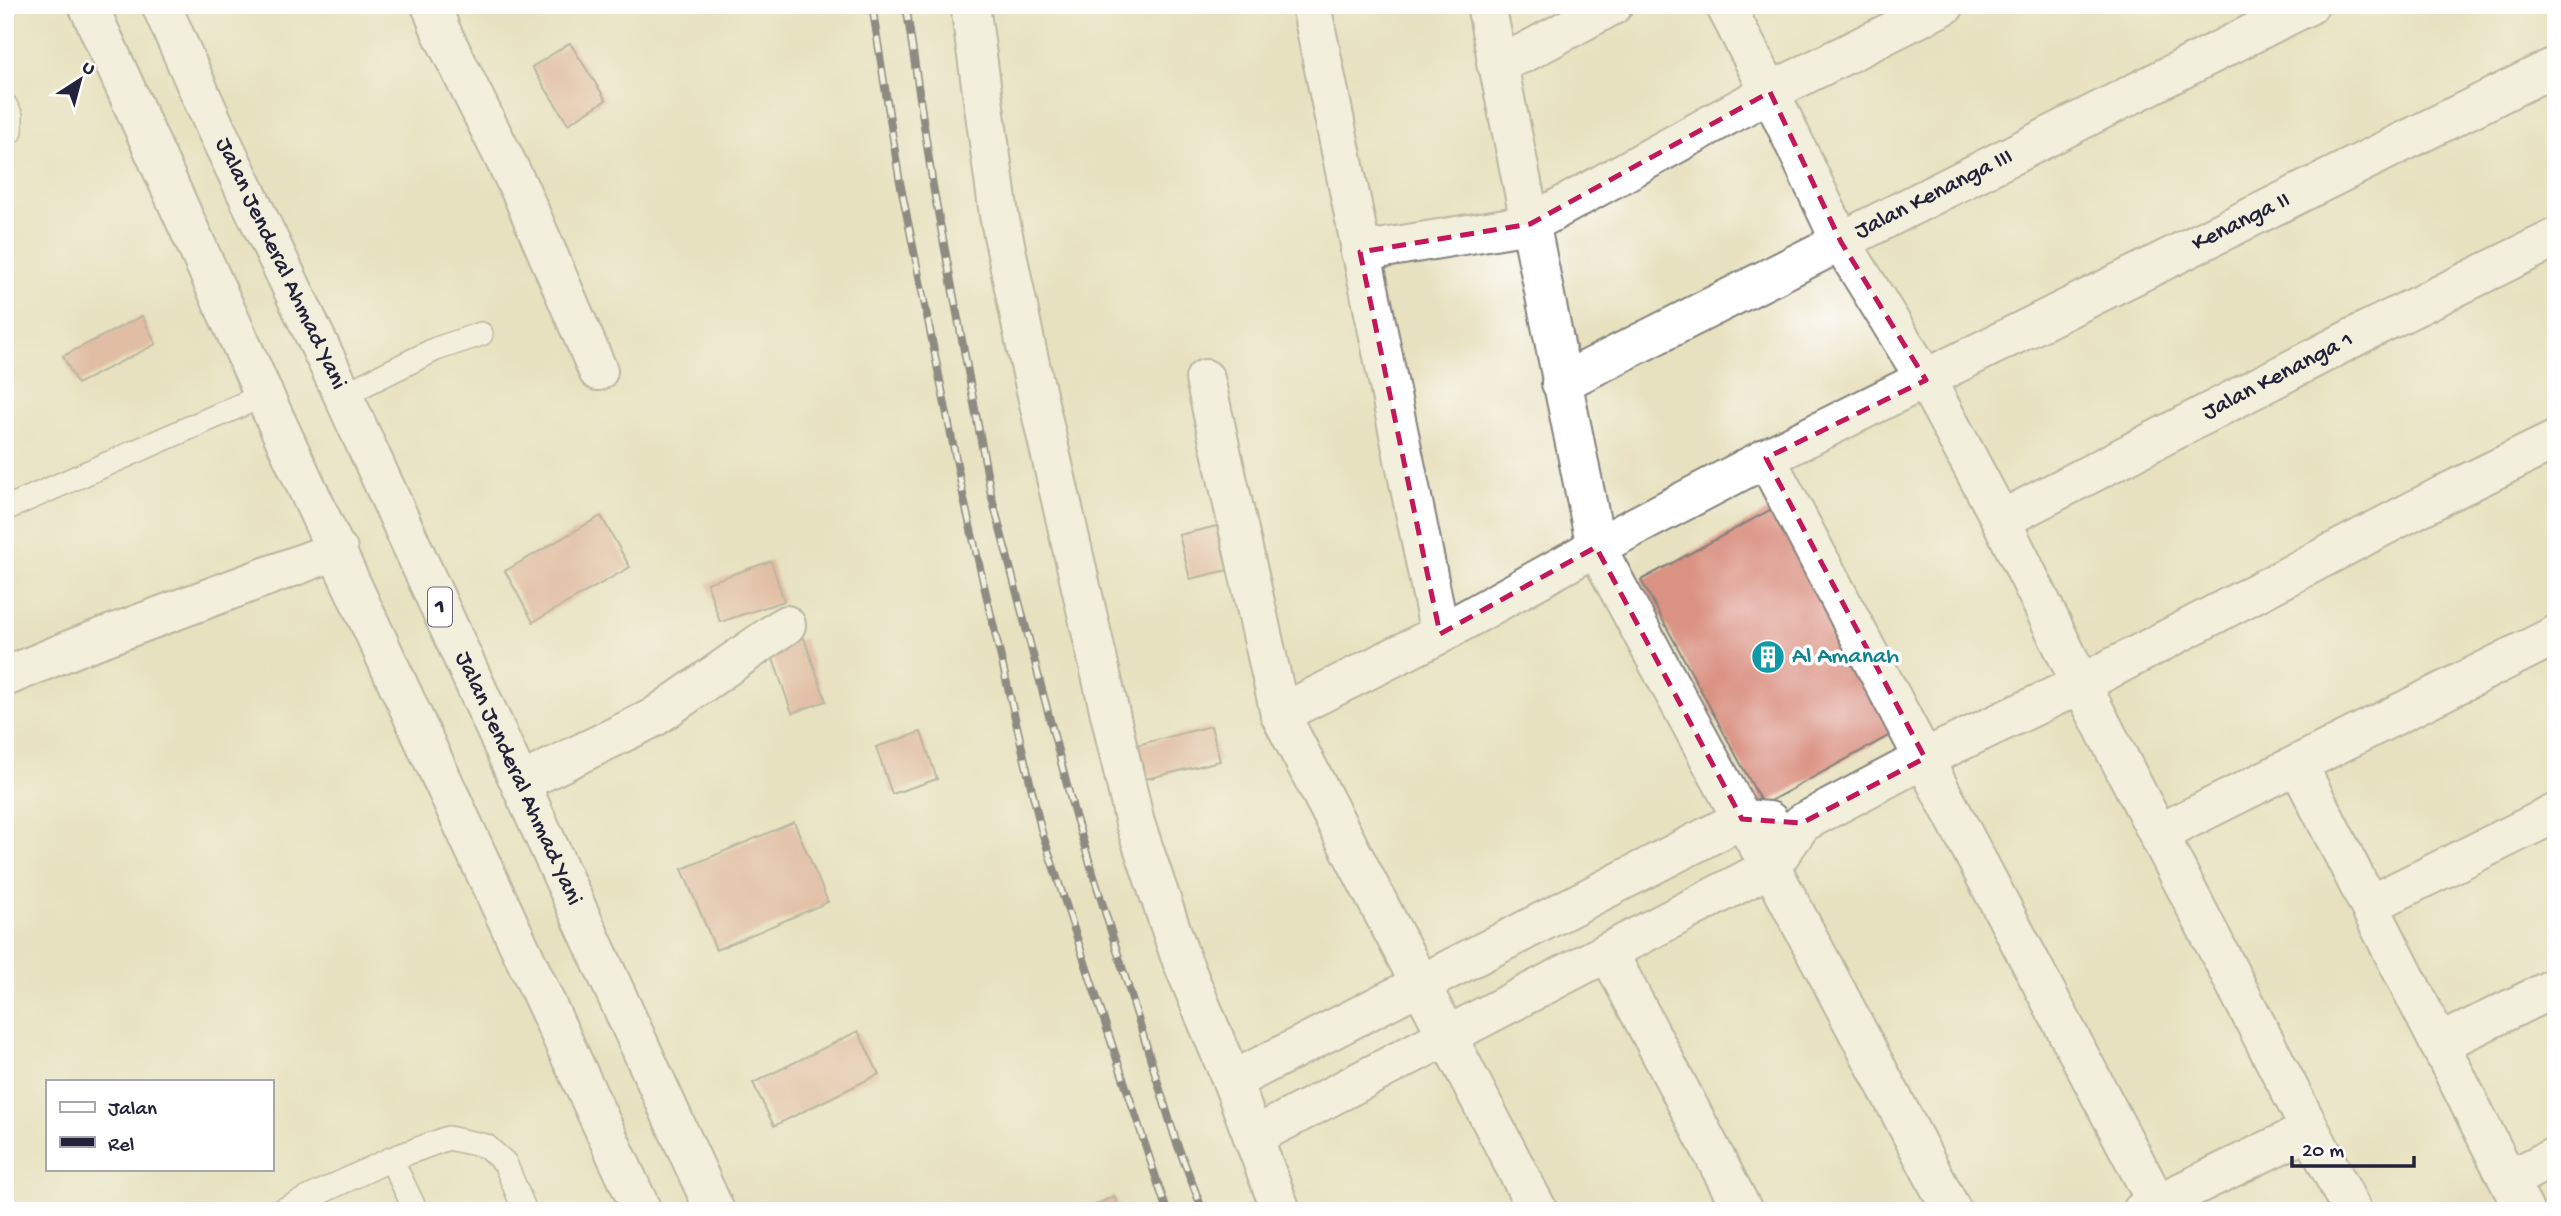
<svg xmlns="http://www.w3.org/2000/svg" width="2561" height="1216" font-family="'Gochi Hand',sans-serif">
  <rect width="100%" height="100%" fill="#fff"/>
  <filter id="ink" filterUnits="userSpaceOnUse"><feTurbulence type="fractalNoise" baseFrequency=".0143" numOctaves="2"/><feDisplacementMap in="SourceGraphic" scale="14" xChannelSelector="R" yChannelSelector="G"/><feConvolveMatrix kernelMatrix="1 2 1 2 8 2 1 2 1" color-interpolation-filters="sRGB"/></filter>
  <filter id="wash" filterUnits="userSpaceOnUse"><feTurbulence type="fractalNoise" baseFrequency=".00686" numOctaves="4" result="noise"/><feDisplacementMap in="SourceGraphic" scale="28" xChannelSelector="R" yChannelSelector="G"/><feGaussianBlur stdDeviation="1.57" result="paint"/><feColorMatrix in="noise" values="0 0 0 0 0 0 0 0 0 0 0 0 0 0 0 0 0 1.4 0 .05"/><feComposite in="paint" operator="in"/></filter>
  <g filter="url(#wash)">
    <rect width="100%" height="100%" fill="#e8e1bf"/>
    <g id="blocks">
      <!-- building -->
      <path fill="#da9282" d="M 570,43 L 606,100 L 568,124 L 532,67 Z
        M 142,316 L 156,344 L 77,384 L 63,356 Z
        M 1777,506 L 1892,734 L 1763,805 L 1641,580 Z
        M 601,516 L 630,567 L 533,622 L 505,571 Z
        M 1217,526 L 1228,570 L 1190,579 L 1179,535 Z
        M 771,561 L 784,601 L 720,622 L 707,583 Z
        M 804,638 L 826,701 L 792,713 L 770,650 Z
        M 1211,726 L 1220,761 L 1146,779 L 1137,745 Z
        M 921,732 L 937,779 L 892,794 L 876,747 Z
        M 794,822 L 828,902 L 716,950 L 682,869 Z
        M 858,1031 L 879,1074 L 774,1126 L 753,1083 Z
        M 1114,1196 L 1121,1211 L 1083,1211 Z"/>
    </g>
  </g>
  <g filter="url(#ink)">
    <use href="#blocks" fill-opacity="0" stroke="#85827d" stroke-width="2"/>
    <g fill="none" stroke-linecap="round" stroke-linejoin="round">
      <!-- service casing -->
      <g stroke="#85827d" stroke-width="26">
        <path id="service" d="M 5,105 L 11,116 L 11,131 L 5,136
          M 343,395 L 436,349 L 481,334
          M 5,509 L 264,395
          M 391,1159 L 416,1211
          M 281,1211 L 391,1159 L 448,1138 L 486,1146 L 505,1163 L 525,1211"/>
      </g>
      <!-- minor casing -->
      <g stroke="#85827d" stroke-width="42">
        <g id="minor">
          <path d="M 431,5 L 441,31 L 522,194 L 598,371"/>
          <path d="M 970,5 L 999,215 L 1027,351 L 1135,823 L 1180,956 L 1232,1081 L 1281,1211"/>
          <path d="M 1311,5 L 1440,634"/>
          <path d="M 1486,5 L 1596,547 L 1742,819 L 1771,867 L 1952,1211"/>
          <path d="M 1725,5 L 1770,92 L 1841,242 L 1926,380 L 2001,520 L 2081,684 L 2352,1211"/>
          <path d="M 1496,63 L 1524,53 L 1613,5"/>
          <path d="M 1360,252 L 1530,224 L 1770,92 L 1945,5"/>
          <path d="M 1205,379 L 1280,714 L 1538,1211"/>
          <path id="s1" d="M 1561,383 L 2309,5"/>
          <path d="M 1766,458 L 2161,1211"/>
          <path id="s2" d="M 2001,520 L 2368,330 L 2556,238"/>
          <path d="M 5,677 L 77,647 L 338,550"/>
          <path id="s3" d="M 1280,714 L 1440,634 L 1596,547 L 1766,458 L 2556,66"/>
          <path d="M 2298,765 L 2524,1211"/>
          <path d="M 520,783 L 653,718 L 786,625"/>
          <path d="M 2160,833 L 2556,635"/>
          <path d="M 2369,905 L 2556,813"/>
          <path d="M 1608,952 L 1743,1211"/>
          <path d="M 2439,1044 L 2556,987"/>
          <path d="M 1232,1081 L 1742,819 L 1769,821"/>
          <path d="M 1253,1137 L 1771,867 L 1802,823 L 1925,758 L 2081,684 L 2451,491 L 2556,440"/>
          <path d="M 2509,1180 L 2556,1156"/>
          <path d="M 2142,1211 L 2310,1130"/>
        </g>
      </g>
      <!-- trunk casing -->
      <g stroke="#85827d" stroke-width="42">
        <g id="trunk">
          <path d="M 88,5 L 264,395 L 642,1211"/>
          <path id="s4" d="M 161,5 L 215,127 L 343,395 L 715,1211"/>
        </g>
      </g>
      <!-- service -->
      <use href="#service" stroke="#fff" stroke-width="23"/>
      <!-- minor -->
      <use href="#minor" stroke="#fff" stroke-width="38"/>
      <!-- trunk -->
      <use href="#trunk" stroke="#fff" stroke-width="38"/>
      <!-- rail casing -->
      <g stroke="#22223b" stroke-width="8">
        <path id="rail" d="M 872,5 L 899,177 L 965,504 L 1041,829 L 1167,1211
          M 906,5 L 933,186 L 991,494 L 1074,812 L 1176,1141 L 1203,1211"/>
      </g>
      <!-- rail -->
      <use href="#rail" stroke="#fff" stroke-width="5" stroke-dasharray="16" stroke-linecap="butt"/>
    </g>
  </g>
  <!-- marked area -->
  <path d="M0 0H2561V1216H0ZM 1770,92 L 1841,242 L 1926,380 L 1766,458 L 1925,758 L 1802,823 L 1742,819 L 1596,547 L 1440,634 L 1360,252 L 1530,224 Z" fill="#e8e1bf" fill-opacity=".55" fill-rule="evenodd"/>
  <path fill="none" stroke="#c2185b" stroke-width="5" stroke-dasharray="14 9" stroke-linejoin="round" d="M 1770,92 L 1841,242 L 1926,380 L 1766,458 L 1925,758 L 1802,823 L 1742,819 L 1596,547 L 1440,634 L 1360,252 L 1530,224 Z"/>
  <!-- icons -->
  <defs>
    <g id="building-disc" transform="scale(1.75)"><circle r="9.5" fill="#0f9aa8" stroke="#fff"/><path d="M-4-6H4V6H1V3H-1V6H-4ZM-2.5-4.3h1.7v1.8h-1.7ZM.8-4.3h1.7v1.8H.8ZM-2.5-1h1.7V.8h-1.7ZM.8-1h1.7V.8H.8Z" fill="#fff"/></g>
  </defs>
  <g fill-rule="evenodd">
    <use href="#building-disc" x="1768" y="657"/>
  </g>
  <g text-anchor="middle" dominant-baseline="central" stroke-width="7" stroke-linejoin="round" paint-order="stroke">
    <!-- shield labels -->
    <rect fill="#fff" stroke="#646476" stroke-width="2" x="428" y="587.5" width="24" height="39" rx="5"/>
    <g font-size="23" font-weight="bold" fill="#22223b">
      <text x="440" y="607">1</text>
    </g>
    <!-- street labels -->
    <g font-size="24" fill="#22223b" stroke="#fff">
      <text stroke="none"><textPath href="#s1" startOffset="418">Jalan Kenanga III</textPath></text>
      <text stroke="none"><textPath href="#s3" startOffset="1080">Kenanga II</textPath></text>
      <text stroke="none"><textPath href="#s4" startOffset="285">Jalan Jenderal Ahmad Yani</textPath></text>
      <text stroke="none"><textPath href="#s2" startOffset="312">Jalan Kenanga 1</textPath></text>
      <text stroke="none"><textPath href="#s4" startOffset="852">Jalan Jenderal Ahmad Yani</textPath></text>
    </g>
    <!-- culture labels -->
    <g font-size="24" fill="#0d838f" stroke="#fff" text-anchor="start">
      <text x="1792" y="657">Al Amanah</text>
    </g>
  </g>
  <!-- margin -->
  <rect width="2561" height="1216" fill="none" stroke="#fff" stroke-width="28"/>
  <!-- legend -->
  <rect x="46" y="1080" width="228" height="91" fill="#ffffff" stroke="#a7a7b1" stroke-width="2"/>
  <rect x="60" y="1102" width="35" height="10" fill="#ffffff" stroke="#a7a7b1" stroke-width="2"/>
  <text x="108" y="1114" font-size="21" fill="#22223b">Jalan</text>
  <rect x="60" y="1137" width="35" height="10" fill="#22223b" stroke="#a7a7b1" stroke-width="2"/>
  <text x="108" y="1150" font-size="21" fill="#22223b">Rel</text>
  <!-- north arrow -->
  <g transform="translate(80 80) rotate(36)" stroke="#ffffff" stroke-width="5" paint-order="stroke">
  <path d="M0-5L12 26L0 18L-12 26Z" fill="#22223b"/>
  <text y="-10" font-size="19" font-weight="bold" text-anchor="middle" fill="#22223b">U</text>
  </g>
  <!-- scale -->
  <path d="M2292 1156v10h122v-10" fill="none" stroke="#22223b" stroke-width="3.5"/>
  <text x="2302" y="1156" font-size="21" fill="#22223b" stroke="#ffffff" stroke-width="5" paint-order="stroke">20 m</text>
</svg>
